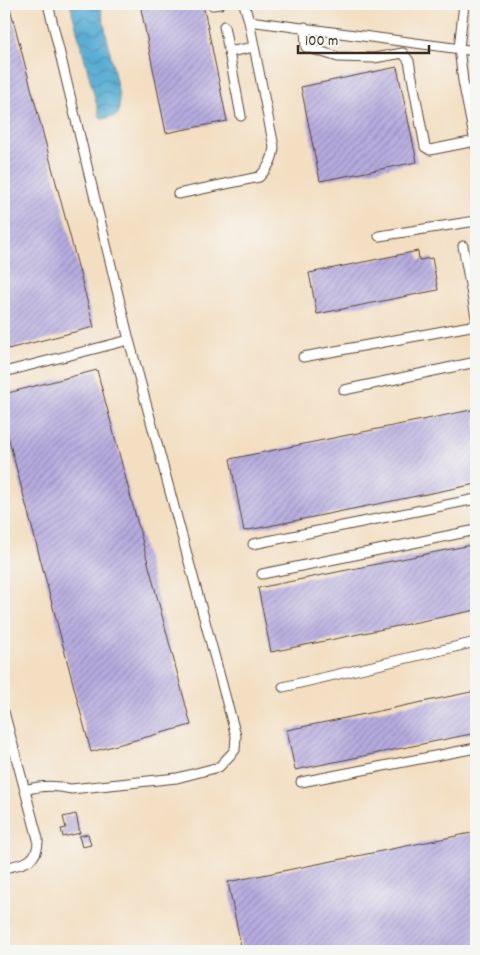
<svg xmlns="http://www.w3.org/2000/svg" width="480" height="955" font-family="Dekko,sans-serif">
  <defs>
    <pattern id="water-waves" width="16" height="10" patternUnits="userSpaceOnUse" patternTransform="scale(1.25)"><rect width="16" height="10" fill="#56acd3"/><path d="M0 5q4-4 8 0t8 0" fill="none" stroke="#488cab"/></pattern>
    <pattern id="building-hatch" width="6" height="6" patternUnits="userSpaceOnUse" patternTransform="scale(1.25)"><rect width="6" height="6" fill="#b6ace0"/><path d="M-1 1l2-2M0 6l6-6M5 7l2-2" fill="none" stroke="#958cb5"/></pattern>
  </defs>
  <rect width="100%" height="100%" fill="#f6f6f2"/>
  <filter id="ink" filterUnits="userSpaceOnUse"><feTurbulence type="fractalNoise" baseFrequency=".02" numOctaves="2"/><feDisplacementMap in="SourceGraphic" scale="10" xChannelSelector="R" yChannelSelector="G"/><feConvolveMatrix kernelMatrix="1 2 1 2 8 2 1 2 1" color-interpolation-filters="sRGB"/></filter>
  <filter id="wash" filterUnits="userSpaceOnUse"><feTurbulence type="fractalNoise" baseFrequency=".0096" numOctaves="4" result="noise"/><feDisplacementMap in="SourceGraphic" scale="20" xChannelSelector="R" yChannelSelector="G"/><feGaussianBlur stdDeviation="1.12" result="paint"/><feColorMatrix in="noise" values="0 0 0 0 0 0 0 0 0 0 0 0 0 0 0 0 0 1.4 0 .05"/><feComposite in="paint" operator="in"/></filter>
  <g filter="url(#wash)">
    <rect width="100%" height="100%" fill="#f3dec1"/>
    <!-- water -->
    <path fill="url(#water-waves)" stroke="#486b78" d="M 70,4 L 100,4 L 119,96 L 119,112 L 116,116 L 103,119 L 100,117 Z"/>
    <g id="blocks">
      <!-- building -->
      <path fill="url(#building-hatch)" d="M 4,4 L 9,4 L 94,327 L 4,350 Z
        M 140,4 L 203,4 L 227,121 L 166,133 Z
        M 397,67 L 417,162 L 320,181 L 301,87 Z
        M 418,251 L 419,260 L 432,258 L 438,290 L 317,314 L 309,273 Z
        M 97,370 L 191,725 L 91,752 L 4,421 L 4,394 Z
        M 476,409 L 476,484 L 244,531 L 230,459 Z
        M 476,544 L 476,610 L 271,652 L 258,588 Z
        M 476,691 L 476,733 L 295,770 L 287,730 Z
        M 76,814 L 80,833 L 63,837 L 61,829 L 66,828 L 63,817 Z
        M 476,832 L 476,951 L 242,951 L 228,882 Z
        M 88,834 L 91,845 L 82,847 L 79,836 Z"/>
    </g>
  </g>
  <g filter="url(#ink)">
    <use href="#blocks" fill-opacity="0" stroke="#574536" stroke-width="1"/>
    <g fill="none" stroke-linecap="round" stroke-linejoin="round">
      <!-- minor casing -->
      <g stroke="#574536" stroke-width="11">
        <path id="minor" d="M 48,4 L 129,340
          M 244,4 L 249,21 L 476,51
          M 464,4 L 459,48 L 463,81 L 476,147
          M 212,5 L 220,4
          M 224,26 L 229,52 L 254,47
          M 305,27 L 306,47 L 338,57 L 374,58 L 403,53 L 409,61 L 425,147 L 430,150 L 475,141
          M 229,52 L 241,116
          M 178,194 L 259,177 C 268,168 273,160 274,147 L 249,21
          M 379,236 L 476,221
          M 463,246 L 476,317
          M 303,357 L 476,325
          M 4,372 L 129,340 L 236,736 L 235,750 L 219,767 L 177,778 L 71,789 C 55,785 41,785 25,790
          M 344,390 L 476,362
          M 253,544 L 476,499
          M 262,574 L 476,530
          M 283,687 L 476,642
          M 4,712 L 38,839 C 39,862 23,864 4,868
          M 301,782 L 476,748"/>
      </g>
      <!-- minor -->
      <use href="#minor" stroke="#fff" stroke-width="9"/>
    </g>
  </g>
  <!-- margin -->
  <rect width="480" height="955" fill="none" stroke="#f6f6f2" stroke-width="20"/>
  <!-- scale -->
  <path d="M298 45v8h131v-8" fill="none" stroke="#3b2a1e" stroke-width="2.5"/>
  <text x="305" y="45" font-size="15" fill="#3b2a1e" stroke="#f6f6f2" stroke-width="4" paint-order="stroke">100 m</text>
</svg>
